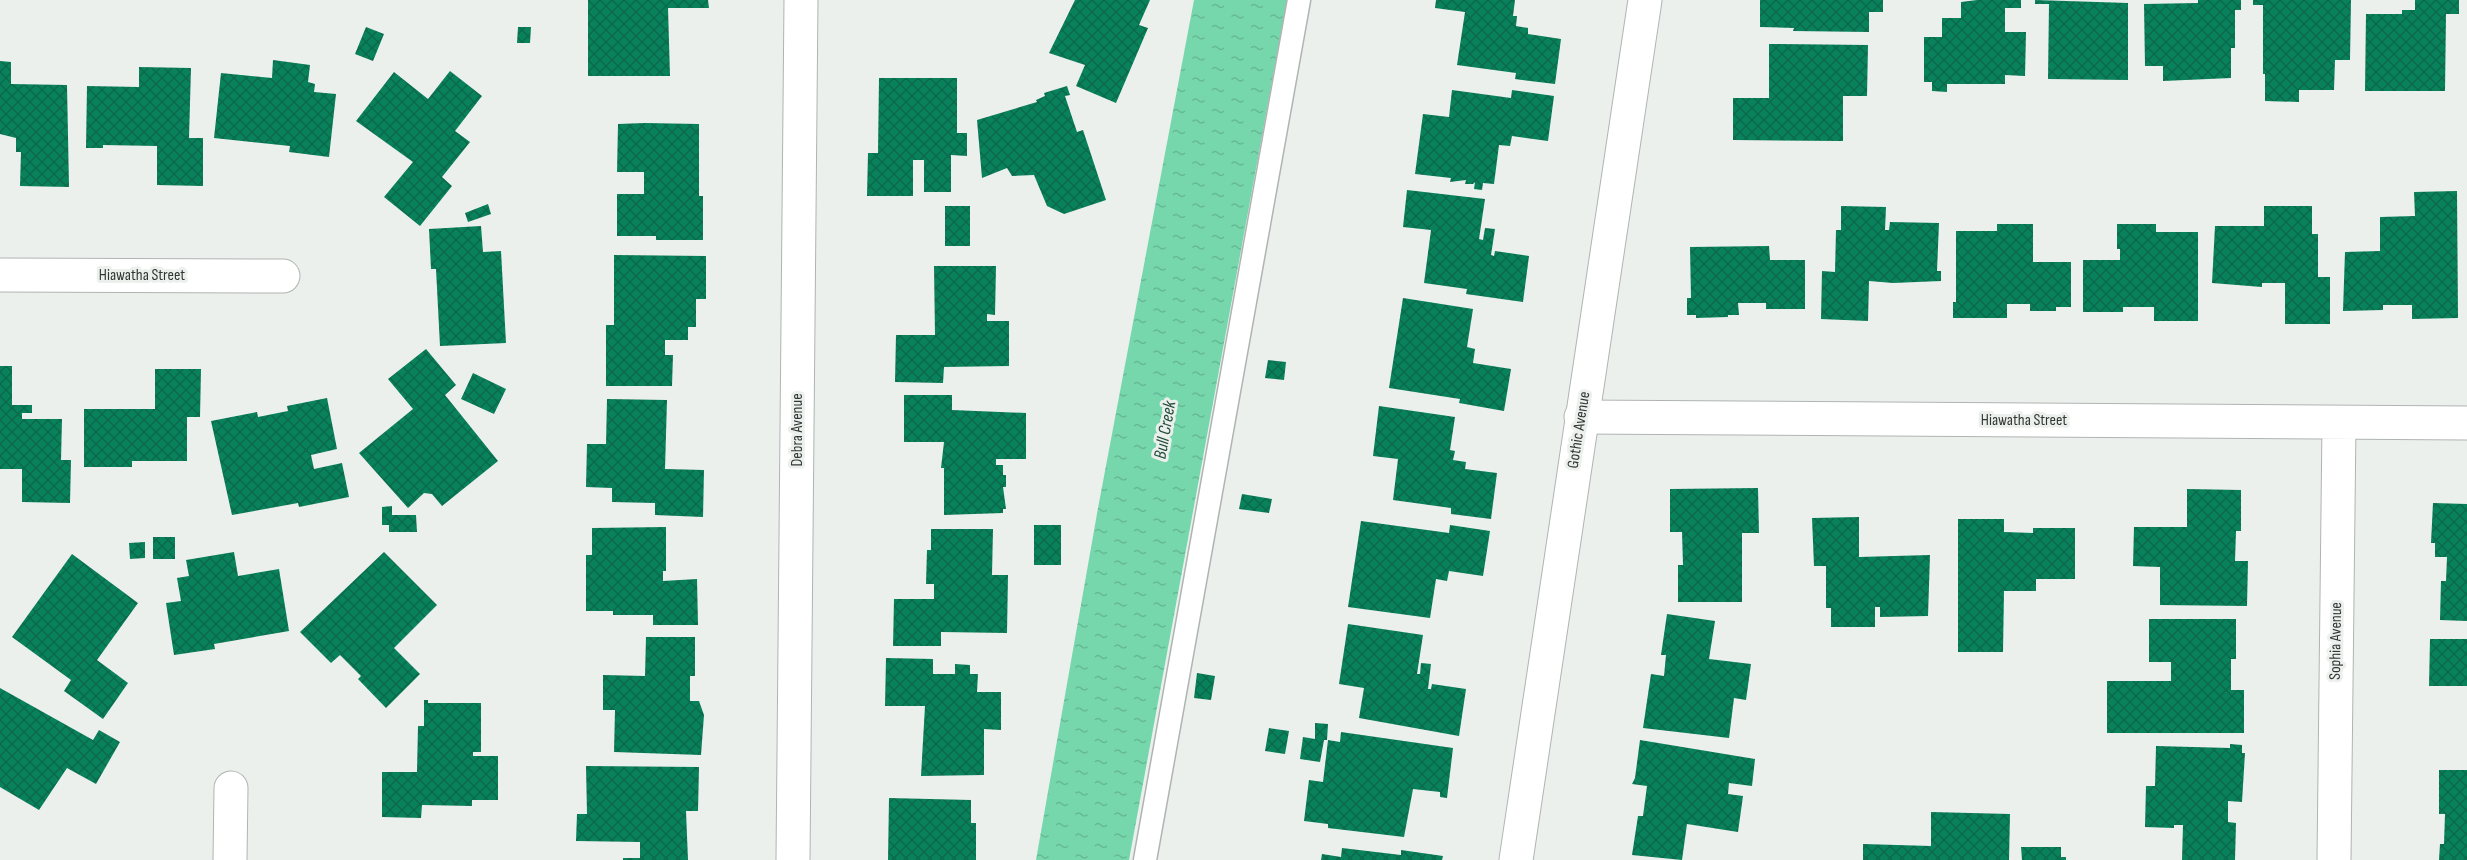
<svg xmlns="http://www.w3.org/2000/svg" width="2467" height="860" font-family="'Sofia Sans Condensed',sans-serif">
  <defs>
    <pattern id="water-ripples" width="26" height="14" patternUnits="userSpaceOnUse" patternTransform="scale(1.5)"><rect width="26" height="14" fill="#75d7ab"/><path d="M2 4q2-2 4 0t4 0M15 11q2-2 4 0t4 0" fill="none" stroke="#66b994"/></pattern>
    <pattern id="building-cross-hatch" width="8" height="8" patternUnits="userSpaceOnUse" patternTransform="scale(1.5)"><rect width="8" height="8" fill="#09815a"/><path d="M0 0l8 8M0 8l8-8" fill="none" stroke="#0a6a4b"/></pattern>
  </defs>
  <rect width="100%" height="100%" fill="#ebf0ed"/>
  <!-- water -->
  <path fill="url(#water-ripples)" d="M 1194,0 L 1287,0 L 1129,860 L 1036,860 L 1098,508 Z"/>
  <!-- building -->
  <path fill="url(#building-cross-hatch)" d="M 588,0 L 708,0 L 709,8 L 668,8 L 670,76 L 588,76 Z
    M 1075,0 L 1150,0 L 1139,25 L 1148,28 L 1116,103 L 1076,86 L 1085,65 L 1049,53 Z
    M 1436,0 L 1515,0 L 1513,16 L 1517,16 L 1516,26 L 1528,28 L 1528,34 L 1561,39 L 1555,84 L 1515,79 L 1516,73 L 1457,65 L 1465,12 L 1435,8 Z
    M 1760,0 L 1883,0 L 1883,12 L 1869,12 L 1869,32 L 1793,31 L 1794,28 L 1760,27 Z
    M 1977,0 L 2021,0 L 2021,8 L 2005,8 L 2005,32 L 2026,32 L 2025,76 L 2005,75 L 2005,84 L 1947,84 L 1947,92 L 1932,91 L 1932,82 L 1924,82 L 1924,37 L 1942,37 L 1942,18 L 1961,18 L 1961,2 Z
    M 2035,0 L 2128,3 L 2128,80 L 2048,79 L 2049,4 L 2035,4 Z
    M 2198,0 L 2241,0 L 2241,10 L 2235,10 L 2235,48 L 2231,48 L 2231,78 L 2163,81 L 2163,66 L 2145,66 L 2144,4 L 2198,3 Z
    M 2253,0 L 2351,0 L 2350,60 L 2335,60 L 2334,90 L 2299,90 L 2299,102 L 2265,101 L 2265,74 L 2263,74 L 2263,5 L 2253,5 Z
    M 2415,0 L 2459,0 L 2459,14 L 2446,14 L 2445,91 L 2365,91 L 2366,14 L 2402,14 L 2402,10 L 2415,10 Z
    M 366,27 L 384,34 L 373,61 L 355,54 Z
    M 518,27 L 531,27 L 530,43 L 517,43 Z
    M 1769,44 L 1868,45 L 1867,96 L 1843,96 L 1843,141 L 1733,140 L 1733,98 L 1769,98 Z
    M 273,60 L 310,65 L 308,82 L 315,84 L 314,92 L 336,94 L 329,157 L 289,152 L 290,146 L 214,138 L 221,73 L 272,78 Z
    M 0,61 L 11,62 L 11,84 L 67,85 L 69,187 L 20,186 L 21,152 L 16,152 L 16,138 L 0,134 Z
    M 139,67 L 191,68 L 189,138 L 203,138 L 203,186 L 157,185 L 157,146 L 103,145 L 103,148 L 86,148 L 87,86 L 139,87 Z
    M 450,71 L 482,96 L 455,131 L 470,142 L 442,177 L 452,186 L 420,226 L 384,197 L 413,162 L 356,121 L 394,72 L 428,99 Z
    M 879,78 L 957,78 L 957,133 L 967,133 L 967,156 L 951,155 L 951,192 L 924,192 L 924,160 L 913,160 L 913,196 L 867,196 L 868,153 L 878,153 Z
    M 1067,86 L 1070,95 L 1065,96 L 1077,132 L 1083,130 L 1106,200 L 1064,214 L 1047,206 L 1034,175 L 1012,176 L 1007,168 L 982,178 L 977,120 L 1037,102 L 1036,100 L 1045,96 L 1044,93 Z
    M 1452,90 L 1511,98 L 1512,90 L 1554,96 L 1548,141 L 1512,136 L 1510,146 L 1499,145 L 1494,184 L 1483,183 L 1482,190 L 1474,189 L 1475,182 L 1473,184 L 1465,184 L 1466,180 L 1450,182 L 1451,178 L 1415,174 L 1423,114 L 1449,117 Z
    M 645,123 L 699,124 L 699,196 L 703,196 L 703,240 L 656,240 L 656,236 L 617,236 L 617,194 L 644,194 L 644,172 L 617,172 L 618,124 Z
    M 1407,190 L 1485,199 L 1479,239 L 1483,240 L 1485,228 L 1495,229 L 1491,255 L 1494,256 L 1495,251 L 1529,256 L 1523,302 L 1466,294 L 1467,289 L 1424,283 L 1431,230 L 1403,227 Z
    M 2457,191 L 2458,318 L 2412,319 L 2412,305 L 2383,305 L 2383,310 L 2343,311 L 2345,252 L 2380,251 L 2380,217 L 2415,216 L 2414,192 Z
    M 488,204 L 491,214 L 468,222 L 465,213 Z
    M 945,206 L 970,206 L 970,246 L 945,246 Z
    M 1841,206 L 1886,207 L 1885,230 L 1889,230 L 1890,222 L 1939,223 L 1937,271 L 1941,271 L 1941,281 L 1893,283 L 1869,281 L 1868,321 L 1821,319 L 1822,271 L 1835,272 L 1836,230 L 1841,230 Z
    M 2264,206 L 2312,206 L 2312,234 L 2318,234 L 2318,277 L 2330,277 L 2330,324 L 2285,324 L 2285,283 L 2262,283 L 2262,287 L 2212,283 L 2215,226 L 2264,226 Z
    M 1997,224 L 2033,224 L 2033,262 L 2071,262 L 2071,307 L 2056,307 L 2056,311 L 2030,311 L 2030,304 L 2007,304 L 2007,318 L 1953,318 L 1953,302 L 1956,302 L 1956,231 L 1997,231 Z
    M 2117,224 L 2156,224 L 2156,232 L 2198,232 L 2198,321 L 2154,321 L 2154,307 L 2123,307 L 2123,312 L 2083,312 L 2083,260 L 2120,260 L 2120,249 L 2117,249 Z
    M 481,226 L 483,252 L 501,251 L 506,343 L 440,346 L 436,269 L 431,269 L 429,229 Z
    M 1769,246 L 1770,260 L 1805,260 L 1805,309 L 1766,309 L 1766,303 L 1738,303 L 1739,315 L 1728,315 L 1728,317 L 1696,318 L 1696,315 L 1687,315 L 1687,298 L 1691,298 L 1690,247 Z
    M 614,255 L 706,256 L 706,299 L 696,299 L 696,327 L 688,327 L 688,340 L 665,340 L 665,355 L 673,355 L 672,386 L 606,386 L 606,325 L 614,325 Z
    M 934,266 L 996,266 L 995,315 L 987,314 L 987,321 L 1009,321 L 1009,366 L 944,367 L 943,383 L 895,382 L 896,335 L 935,335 Z
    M 1403,298 L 1473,309 L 1467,347 L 1475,349 L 1473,363 L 1511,369 L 1504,411 L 1459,403 L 1460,399 L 1389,388 Z
    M 426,349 L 456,385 L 445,395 L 498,461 L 442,506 L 432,494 L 424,493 L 408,508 L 359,453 L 413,409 L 388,379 Z
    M 1268,360 L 1286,362 L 1284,380 L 1265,378 Z
    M 0,366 L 12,366 L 12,405 L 32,405 L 32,413 L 22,413 L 22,419 L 62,419 L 61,460 L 71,460 L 70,503 L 22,502 L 22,469 L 0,469 Z
    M 155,369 L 201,369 L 200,417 L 187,417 L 187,461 L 132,461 L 132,467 L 84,467 L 84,409 L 155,409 Z
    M 473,373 L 506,389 L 494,414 L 461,399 Z
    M 904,395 L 952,395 L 952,410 L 1026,413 L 1026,459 L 996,459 L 996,465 L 1003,465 L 1003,475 L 1006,475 L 1006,487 L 1003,487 L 1006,509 L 1003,509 L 1003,513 L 944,515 L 944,468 L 941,468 L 944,442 L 904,442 Z
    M 327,398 L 337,449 L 311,455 L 314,469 L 342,463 L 349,497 L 299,507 L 298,503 L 232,515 L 211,421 L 257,412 L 258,417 L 288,411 L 287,406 Z
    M 607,399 L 667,400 L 665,469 L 704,470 L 703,517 L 655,515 L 655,503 L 612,502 L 612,488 L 586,487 L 587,444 L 606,444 Z
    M 1379,406 L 1455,417 L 1450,450 L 1455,451 L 1453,460 L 1466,462 L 1465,469 L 1497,473 L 1491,519 L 1451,514 L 1451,508 L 1393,500 L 1398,459 L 1373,456 Z
    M 1758,488 L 1759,533 L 1742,533 L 1742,602 L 1678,602 L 1678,565 L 1683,565 L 1682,532 L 1670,532 L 1670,489 Z
    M 2187,489 L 2241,490 L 2241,531 L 2236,531 L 2235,561 L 2248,561 L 2247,606 L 2160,605 L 2160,567 L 2133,566 L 2134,527 L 2187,527 Z
    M 1242,494 L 1272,499 L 1269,513 L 1239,509 Z
    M 2433,503 L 2467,504 L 2467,621 L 2440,620 L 2441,581 L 2446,581 L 2447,557 L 2435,557 L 2435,543 L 2431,543 Z
    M 392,506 L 392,515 L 416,515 L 417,532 L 389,532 L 389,525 L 382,525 L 382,507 Z
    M 1859,517 L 1859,557 L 1930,555 L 1928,616 L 1880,617 L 1880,607 L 1875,607 L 1875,627 L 1831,627 L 1831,608 L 1826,608 L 1826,566 L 1814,566 L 1812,518 Z
    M 1958,519 L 2004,519 L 2004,532 L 2033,533 L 2033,528 L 2075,528 L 2075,579 L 2036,579 L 2036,591 L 2004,591 L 2003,652 L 1958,652 Z
    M 1361,521 L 1449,533 L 1450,525 L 1490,531 L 1483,576 L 1449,571 L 1447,581 L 1436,579 L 1430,618 L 1348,607 Z
    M 1034,525 L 1061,525 L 1061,565 L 1034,565 Z
    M 666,527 L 666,571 L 663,571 L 663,581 L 697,579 L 698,625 L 653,625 L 653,615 L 613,615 L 613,611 L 586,611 L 586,555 L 592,555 L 592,528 Z
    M 931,529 L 993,529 L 992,575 L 1008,575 L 1007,633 L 941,632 L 941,646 L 893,646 L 894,599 L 934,599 L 934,584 L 926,584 L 927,550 L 931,550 Z
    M 153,537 L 175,537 L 175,559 L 153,559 Z
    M 145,542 L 145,558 L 130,559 L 129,543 Z
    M 234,552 L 238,576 L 279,569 L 289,631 L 214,644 L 215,649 L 174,655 L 166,603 L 181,601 L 177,578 L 189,576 L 186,560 Z
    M 384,552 L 437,605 L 394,648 L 420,674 L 386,708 L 358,679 L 361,676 L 340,655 L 331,663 L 300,632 Z
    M 72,554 L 138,603 L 97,660 L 128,683 L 103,719 L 64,691 L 71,680 L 12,637 Z
    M 1667,614 L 1715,621 L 1709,659 L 1751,664 L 1746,700 L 1734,698 L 1729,738 L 1643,728 L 1651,674 L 1664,676 L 1666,655 L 1661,655 Z
    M 2149,619 L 2236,619 L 2236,659 L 2231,659 L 2231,690 L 2244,690 L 2244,733 L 2107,733 L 2107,681 L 2171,681 L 2171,662 L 2149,662 Z
    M 1348,624 L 1423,635 L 1417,674 L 1420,674 L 1421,663 L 1431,664 L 1428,689 L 1431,689 L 1432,684 L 1466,689 L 1459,736 L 1359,718 L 1364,688 L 1339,684 Z
    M 646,637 L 695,637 L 695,676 L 690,676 L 690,701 L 699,701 L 704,715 L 701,755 L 614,752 L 615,710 L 603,710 L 603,675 L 645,676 Z
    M 2430,639 L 2467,639 L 2467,686 L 2429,686 Z
    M 886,658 L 933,659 L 933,674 L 955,674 L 955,664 L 970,665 L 970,674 L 978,674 L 977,692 L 1001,692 L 1001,730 L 984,729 L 984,775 L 921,776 L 925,706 L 885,706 Z
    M 1197,673 L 1215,676 L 1211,700 L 1194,698 Z
    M 0,688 L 93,740 L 99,730 L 120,742 L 96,784 L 67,768 L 39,810 L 0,787 Z
    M 424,700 L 428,700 L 428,703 L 481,703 L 481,752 L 473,752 L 473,756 L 498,756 L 498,800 L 472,800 L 472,806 L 422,805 L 421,818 L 382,817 L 382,772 L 417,772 L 418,726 L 424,726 Z
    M 1315,723 L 1328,724 L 1327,740 L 1324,740 L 1320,762 L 1300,759 L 1303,737 L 1315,739 Z
    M 1269,728 L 1289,731 L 1285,754 L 1265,751 Z
    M 1341,732 L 1453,748 L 1447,798 L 1440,797 L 1440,792 L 1413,789 L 1404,837 L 1328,828 L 1328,824 L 1304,821 L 1309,780 L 1323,782 L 1328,740 L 1340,742 Z
    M 1640,740 L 1755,759 L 1752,786 L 1729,783 L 1728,794 L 1743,796 L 1738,832 L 1687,824 L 1682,860 L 1632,855 L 1638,816 L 1643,816 L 1647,786 L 1632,784 L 1635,778 Z
    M 2230,744 L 2242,745 L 2242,753 L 2245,753 L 2242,802 L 2228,801 L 2228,822 L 2236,823 L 2235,860 L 2182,860 L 2183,825 L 2174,825 L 2174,828 L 2145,827 L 2146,786 L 2155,786 L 2156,746 L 2230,748 Z
    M 586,766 L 699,767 L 698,811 L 686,811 L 688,860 L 623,860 L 623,858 L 640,858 L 640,842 L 576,841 L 577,814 L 587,814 Z
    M 2439,770 L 2467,770 L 2467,860 L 2439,860 L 2440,844 L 2444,844 L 2445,814 L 2439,814 Z
    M 889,798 L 971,800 L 971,823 L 976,823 L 976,860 L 888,860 Z
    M 1931,812 L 2010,814 L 2009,860 L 1863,860 L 1863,844 L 1931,846 Z
    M 2021,847 L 2061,847 L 2061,857 L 2066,857 L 2066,860 L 2022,860 Z
    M 1342,848 L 1401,855 L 1401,850 L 1443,856 L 1442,860 L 1321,860 L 1322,854 L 1341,857 Z"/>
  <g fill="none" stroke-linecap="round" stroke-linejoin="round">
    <!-- lane casing -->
    <g stroke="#afb4b2" stroke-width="25">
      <path id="lane" d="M 1145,860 L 1299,0"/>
    </g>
    <!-- street casing -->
    <g stroke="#afb4b2" stroke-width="35">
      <path id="street" d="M 0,275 L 283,276
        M 1581,417 L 2467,423
        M 230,860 L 231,788
        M 2334,860 L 2339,423"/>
    </g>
    <!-- secondary casing -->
    <g stroke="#afb4b2" stroke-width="35">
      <path id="secondary" d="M 793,860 L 801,0
        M 1516,860 L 1645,0"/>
    </g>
    <!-- lane -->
    <use href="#lane" stroke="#fff" stroke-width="22"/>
    <!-- street -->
    <use href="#street" stroke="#fff" stroke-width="33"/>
    <!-- secondary -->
    <use href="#secondary" stroke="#fff" stroke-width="33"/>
  </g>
  <g text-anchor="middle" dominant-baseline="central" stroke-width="6" stroke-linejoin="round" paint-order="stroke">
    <!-- street labels -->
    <g font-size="16" fill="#343635" stroke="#ebf0ed">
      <text x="142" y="275">Hiawatha Street</text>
      <text x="2024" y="420">Hiawatha Street</text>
      <text transform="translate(797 430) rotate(-90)">Debra Avenue</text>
      <text transform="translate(1579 430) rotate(-81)">Gothic Avenue</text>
      <text transform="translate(2336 641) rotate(-89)">Sophia Avenue</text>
    </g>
    <!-- water labels -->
    <g font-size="18" font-style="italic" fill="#234d3b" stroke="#ebf0ed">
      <text transform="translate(1165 430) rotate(-80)">Bull Creek</text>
    </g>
  </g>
</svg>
